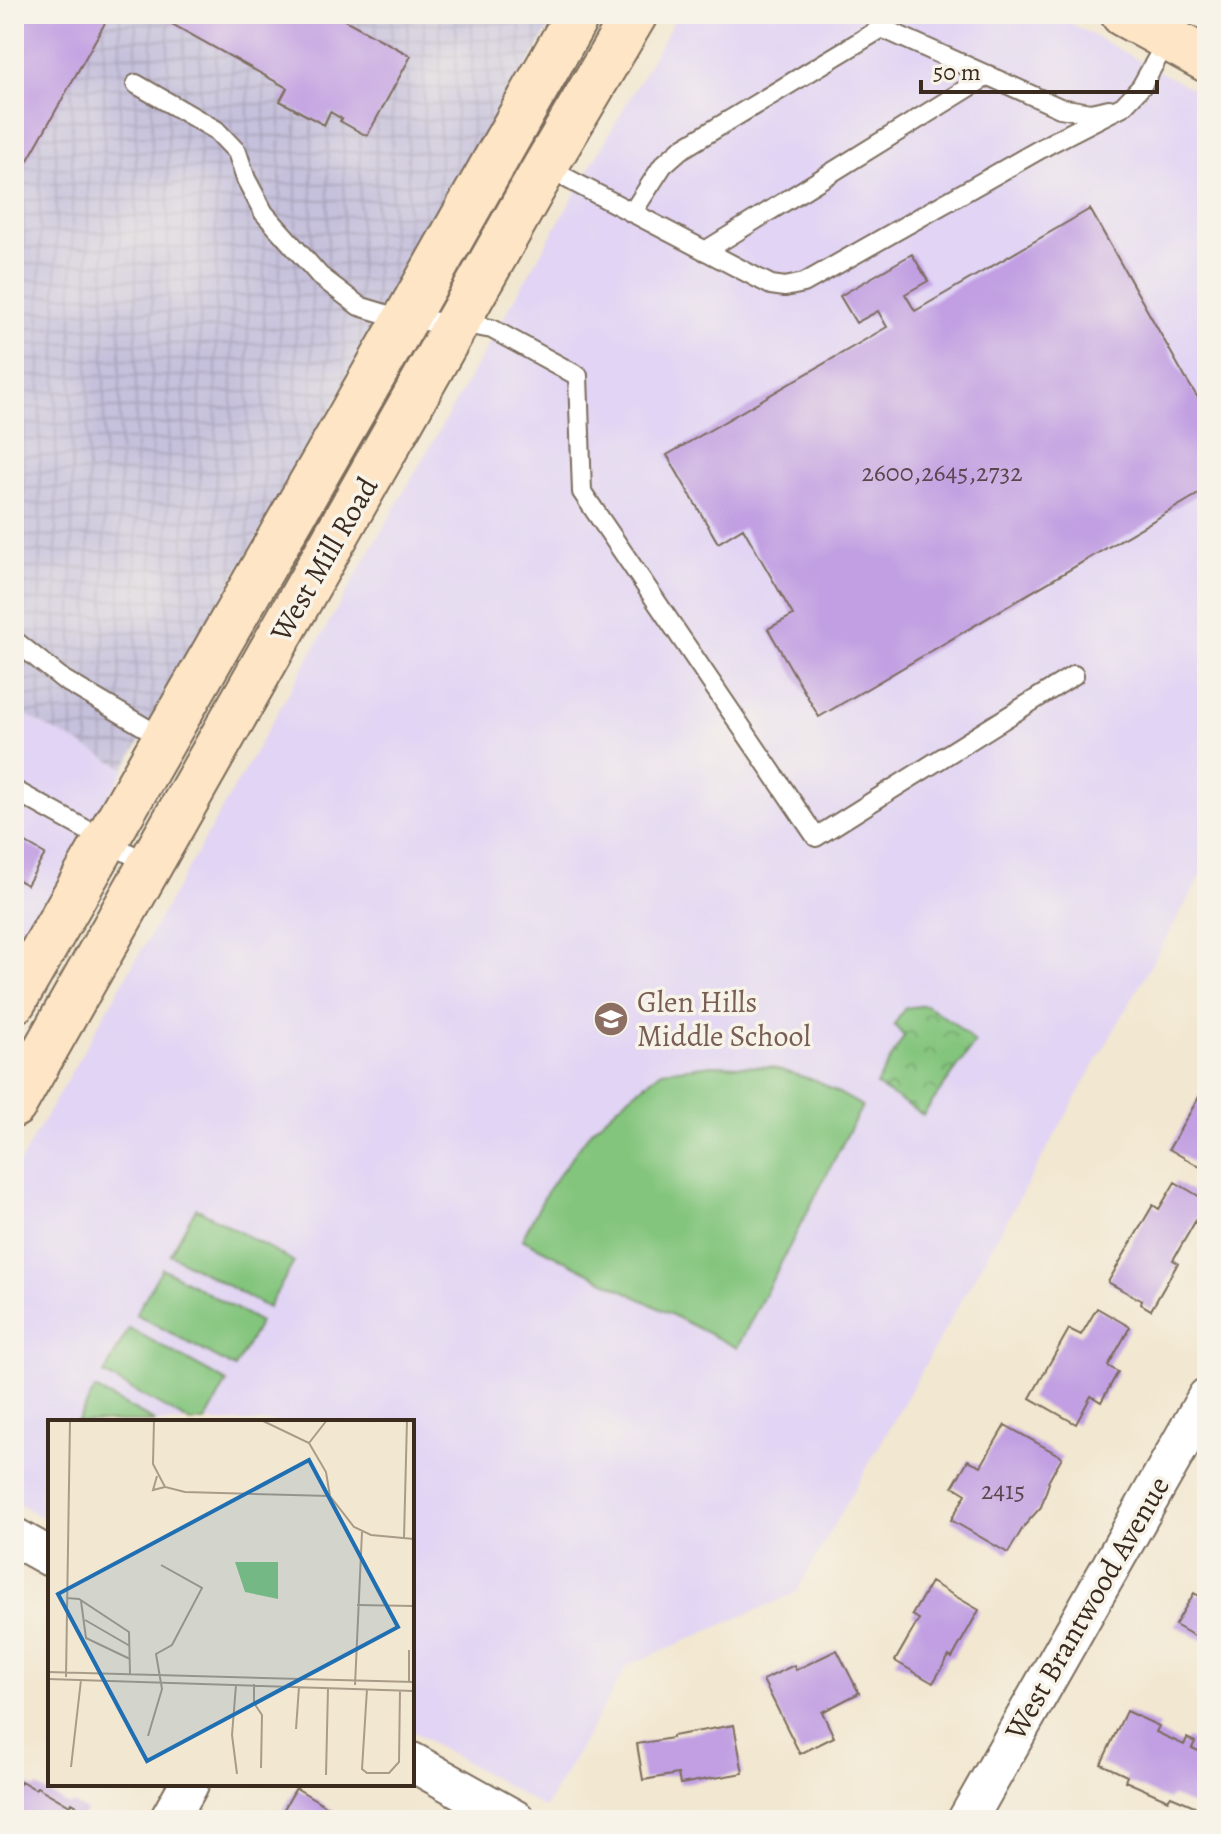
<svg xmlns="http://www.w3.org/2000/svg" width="1221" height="1834" font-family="Alegreya,serif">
  <defs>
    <pattern id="industrial-grid" width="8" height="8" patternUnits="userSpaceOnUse" patternTransform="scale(2)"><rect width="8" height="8" fill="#c5c0db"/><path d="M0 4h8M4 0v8" fill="none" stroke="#aaa5bc"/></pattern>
    <pattern id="park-crowns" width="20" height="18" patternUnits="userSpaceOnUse" patternTransform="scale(2)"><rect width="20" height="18" fill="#83c57d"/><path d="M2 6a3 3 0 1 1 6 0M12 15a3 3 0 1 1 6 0" fill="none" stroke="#6ca066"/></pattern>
  </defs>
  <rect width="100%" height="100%" fill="#f7f3e8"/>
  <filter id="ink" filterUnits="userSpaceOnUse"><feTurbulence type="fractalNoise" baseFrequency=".0125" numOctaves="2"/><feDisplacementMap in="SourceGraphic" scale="16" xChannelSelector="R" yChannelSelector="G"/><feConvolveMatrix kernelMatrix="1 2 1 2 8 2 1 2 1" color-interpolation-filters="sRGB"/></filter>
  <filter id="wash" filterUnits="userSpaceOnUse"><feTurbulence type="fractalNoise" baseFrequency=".006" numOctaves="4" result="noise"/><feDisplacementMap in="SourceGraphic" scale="32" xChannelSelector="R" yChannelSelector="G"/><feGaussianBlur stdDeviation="1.8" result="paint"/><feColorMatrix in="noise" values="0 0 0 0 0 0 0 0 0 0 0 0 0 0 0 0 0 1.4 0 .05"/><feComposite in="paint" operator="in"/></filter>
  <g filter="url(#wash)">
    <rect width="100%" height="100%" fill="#f2e7d0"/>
    <!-- built -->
    <path fill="#e1d4f4" d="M 678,14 L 1053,14 L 1207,97 L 1207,866 L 796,1593 L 627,1666 L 545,1808 L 412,1731 L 412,1422 L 50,1422 L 50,1522 L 14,1501 L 14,1172 Z
      M 14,709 L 125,768 L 14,962 Z"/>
    <!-- industrial -->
    <path fill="url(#industrial-grid)" d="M 14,14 L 557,14 L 125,768 L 14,709 Z"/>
    <!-- park -->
    <path fill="url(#park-crowns)" stroke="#5f784e" stroke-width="2" d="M 926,1005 L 955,1024 L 975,1043 L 923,1115 L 876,1085 L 904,1036 L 894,1025 L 905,1008 Z"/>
    <!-- pitch -->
    <path fill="#83c57d" stroke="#5f784e" stroke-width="2" d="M 713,1065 L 770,1067 L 817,1081 L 862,1106 L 737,1348 L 522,1239 L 549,1188 L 592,1130 L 626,1099 L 662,1071 Z
      M 196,1208 L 294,1262 L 268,1308 L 170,1254 Z
      M 162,1268 L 260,1322 L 235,1368 L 136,1314 Z
      M 129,1328 L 227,1382 L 205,1422 L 190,1422 L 104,1374 Z
      M 95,1389 L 156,1422 L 77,1422 Z"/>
    <g id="blocks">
      <!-- building -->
      <path fill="#c19fe2" d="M 14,14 L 110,14 L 14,185 Z
        M 154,14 L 334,14 L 411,56 L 367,136 L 340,121 L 342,119 L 330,112 L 324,125 L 280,101 L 287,88 Z
        M 1090,209 L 1186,379 L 1207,412 L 1207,489 L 819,717 L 768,629 L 793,615 L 743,528 L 718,543 L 667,455 L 887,327 L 878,311 L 856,323 L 840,296 L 912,254 L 928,281 L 905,294 L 915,311 Z
        M 14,836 L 45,854 L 27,885 L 14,878 Z
        M 1207,1083 L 1207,1171 L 1169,1149 Z
        M 1175,1182 L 1207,1201 L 1173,1260 L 1178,1263 L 1151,1310 L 1141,1304 L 1142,1301 L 1108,1282 L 1153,1205 L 1159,1209 Z
        M 1097,1308 L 1130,1327 L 1108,1366 L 1118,1372 L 1101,1402 L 1091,1396 L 1076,1424 L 1030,1398 L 1069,1329 L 1081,1335 Z
        M 1005,1425 L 1062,1457 L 1048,1482 L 1049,1483 L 1041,1507 L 1024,1526 L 1008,1553 L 951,1520 L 966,1494 L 953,1486 L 968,1460 L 981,1466 Z
        M 931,1582 L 979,1610 L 952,1658 L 949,1656 L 933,1683 L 895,1661 L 919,1619 L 912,1615 Z
        M 1207,1583 L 1207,1643 L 1175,1625 L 1194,1593 L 1199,1596 Z
        M 837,1650 L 859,1693 L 822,1712 L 834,1737 L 800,1754 L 763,1680 L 794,1665 L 796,1670 Z
        M 1126,1711 L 1159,1726 L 1156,1732 L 1184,1745 L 1187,1738 L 1195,1742 L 1192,1748 L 1207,1755 L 1207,1791 L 1199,1808 L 1171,1796 L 1168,1800 L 1125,1781 L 1127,1776 L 1101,1764 Z
        M 734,1725 L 743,1773 L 680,1784 L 678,1774 L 643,1780 L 637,1744 L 672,1738 L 672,1736 Z
        M 21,1781 L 35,1789 L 37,1787 L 70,1806 L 72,1803 L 86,1811 L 80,1820 L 17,1820 L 21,1813 L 14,1809 L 14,1795 Z
        M 296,1788 L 336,1812 L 332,1820 L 271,1820 L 276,1811 L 281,1814 Z"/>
    </g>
  </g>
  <g filter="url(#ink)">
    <use href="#blocks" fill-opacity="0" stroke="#7b6c5c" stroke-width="2"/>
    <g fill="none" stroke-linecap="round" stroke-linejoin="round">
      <!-- lane casing -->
      <g stroke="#7b6c5c" stroke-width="22">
        <path id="lane" d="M 136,84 L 216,130 L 237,152 L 246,179 L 264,213 L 320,276 L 359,306 L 405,320 L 458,323 L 492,329 L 578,376 L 582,492 L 816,837 L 1074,675
          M 545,167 L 771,285 L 785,287 L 804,283 L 1051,143 L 1123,106 L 1141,87 L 1168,39
          M 632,213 L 663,165 L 680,150 L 882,28 L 1060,108 L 1090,113 L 1109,109
          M 705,251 L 989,75
          M 14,640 L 64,680 L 165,739
          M 14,790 L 150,865"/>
      </g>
      <!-- street casing -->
      <g stroke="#7b6c5c" stroke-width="42">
        <path id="street" d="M 14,1537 L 50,1557
          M 412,1762 L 516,1820
          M 169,1820 L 189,1784
          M 967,1820 L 1207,1397"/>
      </g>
      <!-- secondary casing -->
      <g stroke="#7b6c5c" stroke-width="48">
        <path id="secondary" d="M 1123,14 L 1207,60
          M 14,1001 L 405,320 L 578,14
          M 14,1105 L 545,167 L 635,14"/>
      </g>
      <!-- lane -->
      <use href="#lane" stroke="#fff" stroke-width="18"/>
      <!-- street -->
      <use href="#street" stroke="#fff" stroke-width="38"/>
      <!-- secondary -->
      <use href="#secondary" stroke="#fde5c5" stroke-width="44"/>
    </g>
  </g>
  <!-- icons -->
  <defs>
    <g id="school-disc" transform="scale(1.8)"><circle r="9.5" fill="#8d6e63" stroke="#f7f3e8"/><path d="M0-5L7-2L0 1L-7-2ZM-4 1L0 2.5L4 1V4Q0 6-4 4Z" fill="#fff"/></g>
  </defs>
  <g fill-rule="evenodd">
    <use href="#school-disc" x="611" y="1019"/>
  </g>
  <g text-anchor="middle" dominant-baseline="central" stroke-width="7" stroke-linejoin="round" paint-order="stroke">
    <!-- number labels -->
    <g font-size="26" fill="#5c474f">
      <text x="942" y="472">2600,2645,2732</text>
      <text x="1003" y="1490">2415</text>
    </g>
    <!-- street labels -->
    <g font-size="30" fill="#3b2a1e" stroke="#f7f3e8">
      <text transform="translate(324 559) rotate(-60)">West Mill Road</text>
      <text transform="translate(1087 1608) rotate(-60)">West Brantwood Avenue</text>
    </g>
    <!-- education labels -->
    <g font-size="30" fill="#785e54" stroke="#f7f3e8" text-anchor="start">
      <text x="637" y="1002">Glen Hills<tspan x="637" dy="34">Middle School</tspan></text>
    </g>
  </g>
  <!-- overview -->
  <g transform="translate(48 1420)">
    <rect width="366" height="366" fill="#f2e7d0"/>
    <path d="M 187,142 L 230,142 L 230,179 L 197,172 Z" fill="#83c57d"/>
    <path fill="none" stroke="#a99b89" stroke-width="2" d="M 106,0 L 105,44 L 117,67 L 137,72 L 282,76M 213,0 L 261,23 L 278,52 L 282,76 L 306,107 L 323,115 L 366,119M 261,23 L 279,0M 109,56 L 105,70 L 117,67M 356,118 L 359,0M 19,178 L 31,179 L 81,212 L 82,254M 33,181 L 38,218 L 82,239M 309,185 L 366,186M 37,200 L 82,226M 0,252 L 366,262M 18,257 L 22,0M 0,259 L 366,271M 361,262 L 361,230M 206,264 L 206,283 L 214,295 L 213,348M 188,265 L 184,315 L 189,354M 307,265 L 314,112M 319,269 L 314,349 L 319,353 L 341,353 L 351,342 L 352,270M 248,309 L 251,267M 100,316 L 114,269 L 108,234 L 124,225 L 154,168 L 113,145M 23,347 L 33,260M 278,355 L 280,268"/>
    <path fill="#1f6fb2" fill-opacity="0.15" stroke="#1f6fb2" stroke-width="4" d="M 261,40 L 350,207 L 99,341 L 10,174 Z"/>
    <rect width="366" height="366" fill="none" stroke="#3b2a1e" stroke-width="4"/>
  </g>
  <!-- margin -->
  <rect width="1221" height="1834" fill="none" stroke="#f7f3e8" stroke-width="48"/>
  <!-- scale -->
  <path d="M921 80v12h236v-12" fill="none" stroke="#3b2a1e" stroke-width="4"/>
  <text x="933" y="80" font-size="24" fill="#3b2a1e" stroke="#f7f3e8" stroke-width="6" paint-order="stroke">50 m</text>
</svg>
